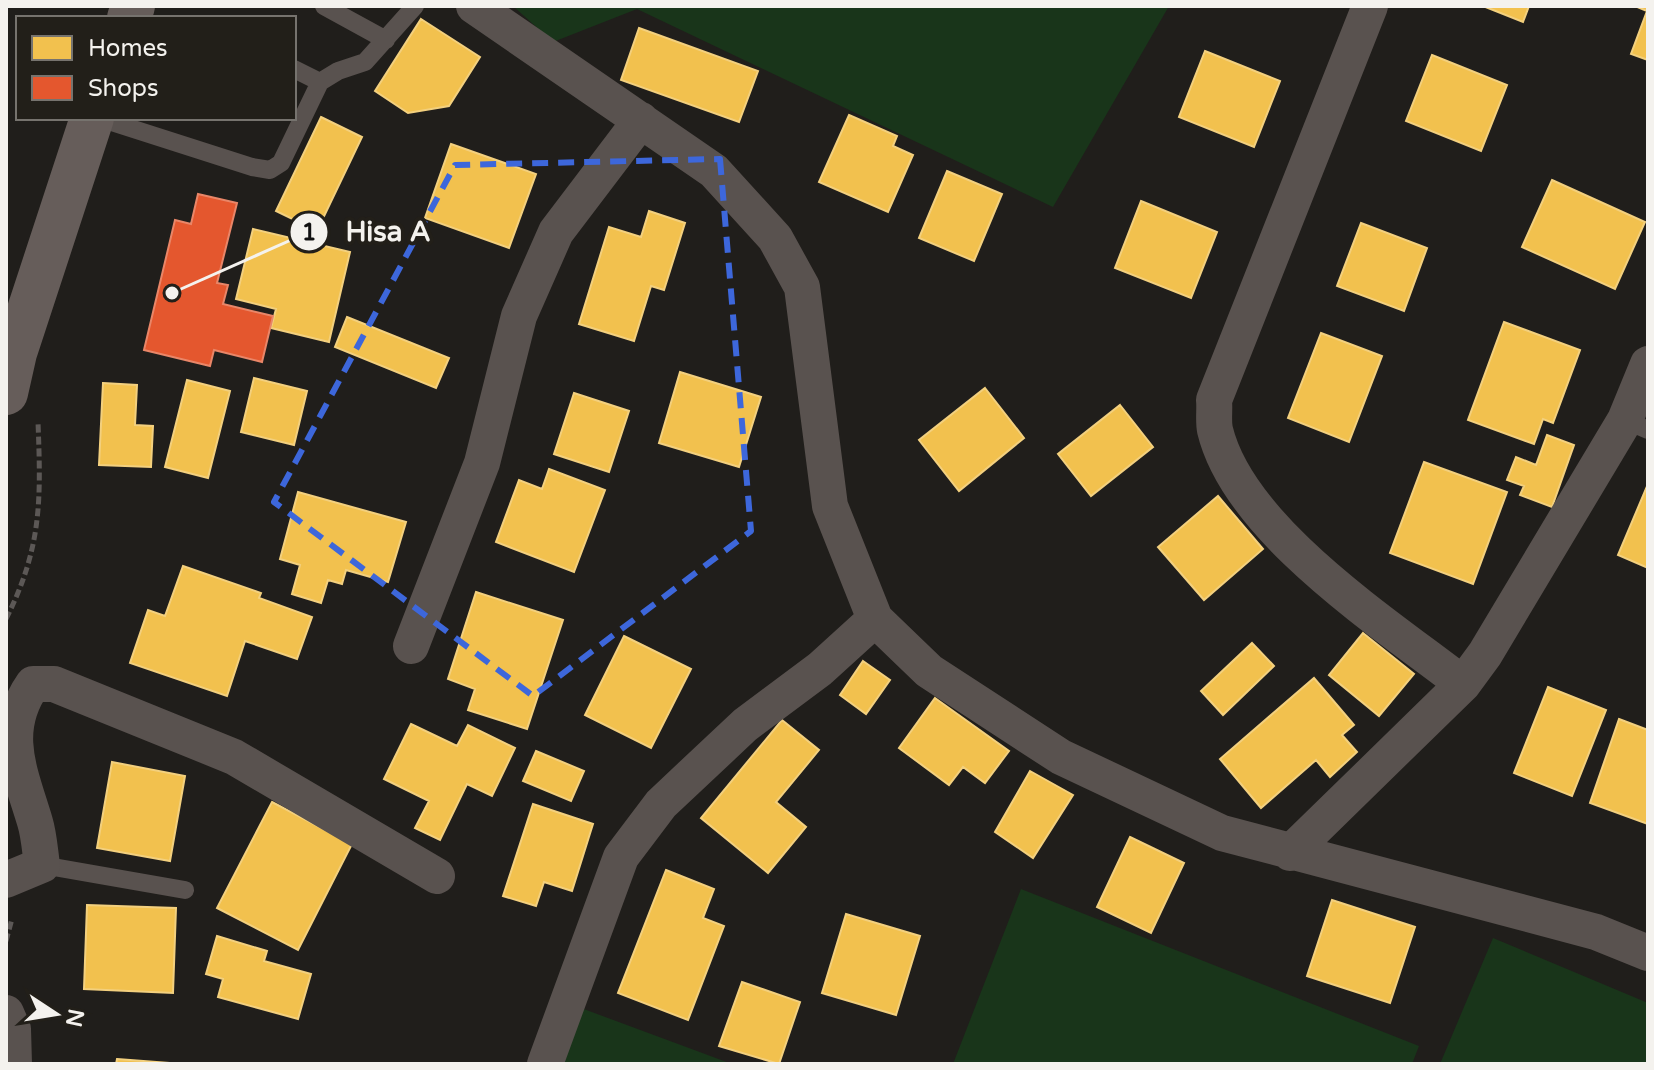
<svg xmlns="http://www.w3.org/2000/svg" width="1654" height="1070" font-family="'Varela Round',sans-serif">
  <rect width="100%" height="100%" fill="#201e1b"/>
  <!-- green -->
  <path fill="#19351a" d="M 513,6 L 1169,6 L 1053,207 L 637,9 L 553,42 Z
    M 1021,889 L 1419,1046 L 1412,1064 L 953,1064 Z
    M 1493,938 L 1648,1003 L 1648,1064 L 1440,1064 Z
    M 581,1008 L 732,1064 L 559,1064 Z"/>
  <!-- homes -->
  <path fill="#f2c14e" stroke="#f3d07e" stroke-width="2" d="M 1483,6 L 1529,6 L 1523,22 Z
    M 1635,6 L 1648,6 L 1648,60 L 1631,54 L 1647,11 Z
    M 421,19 L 480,57 L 449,106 L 408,113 L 375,91 Z
    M 639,28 L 758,71 L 739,122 L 621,80 Z
    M 1205,51 L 1280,81 L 1254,147 L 1179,117 Z
    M 1432,55 L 1507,85 L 1481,151 L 1406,121 Z
    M 849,115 L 897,136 L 893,146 L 913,155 L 888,212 L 819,182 Z
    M 321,117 L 362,137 L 317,231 L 276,211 Z
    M 451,144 L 536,174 L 509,248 L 425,218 Z
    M 947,171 L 1002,194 L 974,261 L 919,238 Z
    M 1552,180 L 1645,222 L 1615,289 L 1522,247 Z
    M 1141,201 L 1217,232 L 1191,298 L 1115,268 Z
    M 649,211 L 685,223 L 664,290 L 651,286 L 634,341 L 579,324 L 609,227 L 641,237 Z
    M 1361,223 L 1427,248 L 1404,311 L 1337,286 Z
    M 253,229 L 350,252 L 329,342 L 271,328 L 276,309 L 236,299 Z
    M 347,317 L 449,358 L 436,388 L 335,347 Z
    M 1504,322 L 1580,350 L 1553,423 L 1543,419 L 1534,444 L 1468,420 Z
    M 1321,333 L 1382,356 L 1349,442 L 1288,418 Z
    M 680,372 L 761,397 L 739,467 L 659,443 Z
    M 254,378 L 307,391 L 294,445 L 241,432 Z
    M 187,380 L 230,391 L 208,478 L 165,467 Z
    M 103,383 L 137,385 L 135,425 L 153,426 L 151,467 L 99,465 Z
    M 985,388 L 1024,438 L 959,491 L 919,440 Z
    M 574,393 L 629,411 L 609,472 L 554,454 Z
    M 1120,405 L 1153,447 L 1091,496 L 1058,454 Z
    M 1547,435 L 1574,445 L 1552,507 L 1520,495 L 1524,486 L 1507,480 L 1516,457 L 1536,465 Z
    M 1424,462 L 1507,492 L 1473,584 L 1390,553 Z
    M 549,469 L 605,490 L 574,572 L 496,542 L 519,480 L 542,489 Z
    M 1648,484 L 1648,568 L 1618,555 Z
    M 298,492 L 406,522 L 388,582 L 346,570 L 342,584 L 328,580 L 321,603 L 292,594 L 300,565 L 280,559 Z
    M 1218,496 L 1263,549 L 1204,600 L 1158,547 Z
    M 183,566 L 261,593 L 259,598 L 312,617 L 297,659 L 245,641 L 227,696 L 130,663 L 148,610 L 165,616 Z
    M 476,592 L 563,620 L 527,729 L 468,710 L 475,689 L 448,679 Z
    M 1363,633 L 1414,674 L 1379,716 L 1329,675 Z
    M 624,636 L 691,669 L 651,748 L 585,715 Z
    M 1252,643 L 1274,666 L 1223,715 L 1201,691 Z
    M 863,661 L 890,680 L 866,714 L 840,695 Z
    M 1314,678 L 1354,725 L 1342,735 L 1357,752 L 1330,777 L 1316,760 L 1261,808 L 1220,759 Z
    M 1548,687 L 1606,710 L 1572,796 L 1514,773 Z
    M 935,698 L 1009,751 L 985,783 L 963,767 L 949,785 L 899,748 Z
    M 1619,719 L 1648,730 L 1648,824 L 1590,803 Z
    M 782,720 L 819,750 L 776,802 L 806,827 L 768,873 L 701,818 Z
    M 411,724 L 457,746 L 468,725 L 515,748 L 492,796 L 467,784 L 440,840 L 415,828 L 429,801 L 384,779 Z
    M 536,751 L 584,771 L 571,801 L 523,781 Z
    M 112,762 L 185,776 L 170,861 L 97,848 Z
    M 1030,771 L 1073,795 L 1033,858 L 995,832 Z
    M 272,802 L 352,844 L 298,950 L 217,908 Z
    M 533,804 L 593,824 L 572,891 L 544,882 L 536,906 L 503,896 Z
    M 1130,837 L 1184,863 L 1151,933 L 1097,907 Z
    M 666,870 L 714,889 L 703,918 L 724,926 L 688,1020 L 618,993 Z
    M 1332,900 L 1415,927 L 1390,1003 L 1307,976 Z
    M 87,905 L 176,908 L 173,993 L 84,989 Z
    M 846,914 L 920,936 L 896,1015 L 822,993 Z
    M 217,936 L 267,951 L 264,961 L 311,974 L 298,1019 L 218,997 L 223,979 L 206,974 Z
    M 742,982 L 800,1002 L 779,1064 L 719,1046 Z
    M 117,1059 L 183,1064 L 116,1064 Z"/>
  <!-- shops -->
  <path fill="#e4572e" stroke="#e98668" stroke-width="2" d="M 198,194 L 237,203 L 217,283 L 228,285 L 223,304 L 273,316 L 262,362 L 214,350 L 210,366 L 144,350 L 175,220 L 191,224 Z"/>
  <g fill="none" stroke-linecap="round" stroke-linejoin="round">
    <!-- path -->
    <path stroke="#5c5856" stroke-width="5" stroke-dasharray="8 4" stroke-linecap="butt" d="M 6,619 C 42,547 41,500 38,422
      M 6,941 L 12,919"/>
    <!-- lane -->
    <path stroke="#59524f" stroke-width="18" d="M 324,6 L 386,40
      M 294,69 L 320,82
      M 99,118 L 252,167 L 270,170 L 281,163 L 320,82 L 338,71 L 365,62 L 415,6
      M 1625,420 L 1648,430
      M 42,865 L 185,890"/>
    <!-- street -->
    <path stroke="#59524f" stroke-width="36" d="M 474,6 L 714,171 L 775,238 L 802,287 L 830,506 L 875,619 L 929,671 L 1061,757 L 1222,833 L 1596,932 L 1648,953
      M 1370,6 L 1214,400 C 1215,409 1213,421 1215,430 C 1239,530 1386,624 1463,684
      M 411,646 L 482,463 L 519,316 L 556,232 L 641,120
      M 1290,853 L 1463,684 L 1485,654 L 1625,420 L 1648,364
      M 6,880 L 42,865 C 40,851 39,835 35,822 C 20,772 0,731 33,684 L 54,684 L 234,757 L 437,876
      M 6,1013 L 13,1029 L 14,1064
      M 545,1064 L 621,857 L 661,804 L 745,725 L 820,669 L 875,619"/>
    <!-- secondary -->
    <path stroke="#665d5a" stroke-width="44" d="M 129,18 L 133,6
      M 6,393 L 15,353 L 92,118"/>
  </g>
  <!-- marked area -->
  <path fill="none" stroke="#3d67db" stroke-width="6" stroke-dasharray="16 10" stroke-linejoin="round" d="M 720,159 L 751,531 L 533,696 L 274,502 L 455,165 Z"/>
  <!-- callouts -->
  <path fill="none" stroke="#f4f2ee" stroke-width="3" d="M172 293L309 232"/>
  <g fill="#f4f2ee" stroke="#221f19" stroke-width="3">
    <circle cx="172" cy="293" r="8"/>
    <circle cx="309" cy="232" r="20"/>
  </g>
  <g font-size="24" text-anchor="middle" font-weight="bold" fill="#111">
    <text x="309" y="240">1</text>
  </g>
  <g font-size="28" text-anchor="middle" font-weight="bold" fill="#f4f2ee" stroke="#221f19" stroke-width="8" stroke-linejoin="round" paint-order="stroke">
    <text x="388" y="241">Hisa A</text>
  </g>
  <!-- border -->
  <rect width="1654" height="1070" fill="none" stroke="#f4f2ee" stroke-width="16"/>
  <!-- legend -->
  <rect x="16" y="16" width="280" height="104" fill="#221f19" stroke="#76736e" stroke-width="2"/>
  <rect x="32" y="36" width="40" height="24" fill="#f2c14e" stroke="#76736e" stroke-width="2"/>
  <text x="88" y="56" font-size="24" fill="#f4f2ee">Homes</text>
  <rect x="32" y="76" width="40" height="24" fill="#e4572e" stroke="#76736e" stroke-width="2"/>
  <text x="88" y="96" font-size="24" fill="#f4f2ee">Shops</text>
  <!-- north arrow -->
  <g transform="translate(56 1014) rotate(102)" stroke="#221f19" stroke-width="6" paint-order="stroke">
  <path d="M0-6L14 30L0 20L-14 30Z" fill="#f4f2ee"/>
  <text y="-12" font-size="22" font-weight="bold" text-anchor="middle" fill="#f4f2ee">N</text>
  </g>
</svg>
